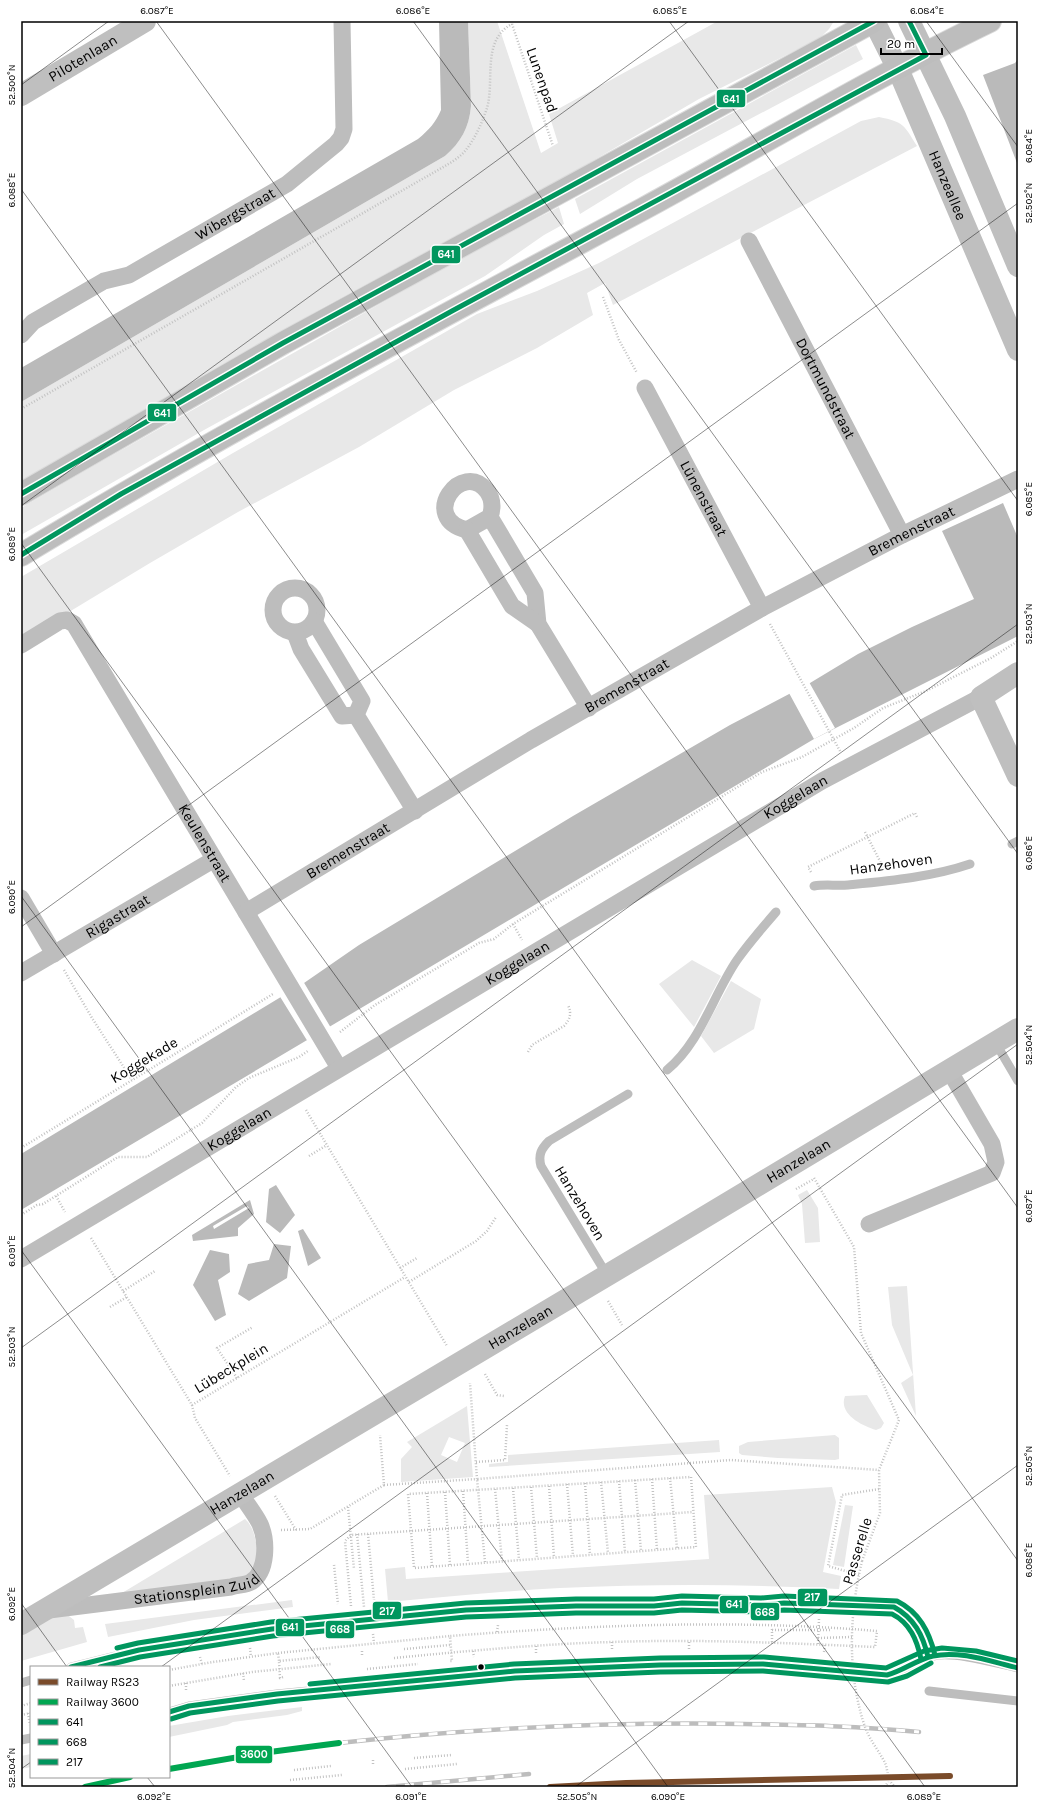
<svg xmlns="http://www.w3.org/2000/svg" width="1039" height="1808" font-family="Karla,sans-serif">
  <rect width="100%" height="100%" fill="#fff"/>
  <!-- green -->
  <path fill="#e8e8e8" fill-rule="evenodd" d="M 468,21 L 497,21 L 541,153 L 558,143 L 549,114 L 718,21 L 834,21 L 829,29 L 820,38 L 699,99 L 570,174 L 324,307 L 211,371 L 21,482 L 21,402 L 445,156 C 461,142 469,128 471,106 Z
    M 856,45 L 863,59 L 637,179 L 580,214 L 575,199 Z
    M 879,117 C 904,122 904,125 917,146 L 613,305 L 605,283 L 587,293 L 593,315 L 537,348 L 454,390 L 359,447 L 238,512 L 150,563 L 21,641 L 21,577 L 233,453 L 477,314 L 537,291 L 599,263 L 861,121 Z
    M 559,207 L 564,224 L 544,235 L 485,276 L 204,430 L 21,535 L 21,508 L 97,464 L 468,254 Z
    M 692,960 L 721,976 L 694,1027 L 659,984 Z
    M 731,981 L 761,999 L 754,1029 L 714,1053 L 701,1036 Z
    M 807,1190 L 818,1208 L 820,1242 L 805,1243 L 802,1204 L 798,1195 Z
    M 907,1286 L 916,1416 L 901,1383 L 913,1375 L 892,1325 L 888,1287 Z
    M 867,1395 L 884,1423 L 881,1428 L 876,1430 C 862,1426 838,1414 845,1396 Z
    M 467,1406 L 473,1477 L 401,1482 L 401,1459 L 412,1447 L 407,1442 ZM 449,1437 L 465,1443 L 457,1462 L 441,1455 Z
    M 835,1435 L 839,1438 L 839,1459 L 835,1460 L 778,1458 L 742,1455 L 739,1453 L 739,1446 L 748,1442 Z
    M 719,1440 L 720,1452 L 489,1467 L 489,1464 L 508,1462 L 508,1455 Z
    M 832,1487 L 836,1502 L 823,1572 L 841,1576 L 839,1589 C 746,1584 653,1584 560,1588 C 502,1591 445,1597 388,1602 L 385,1569 L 405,1567 L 406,1579 L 709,1559 L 704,1495 Z
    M 845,1505 L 853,1506 L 844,1567 L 833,1565 Z
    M 245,1519 C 256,1528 260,1555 254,1568 C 251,1572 246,1576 242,1579 L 117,1596 Z
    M 292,1600 L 293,1607 L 194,1620 L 108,1637 L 105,1624 Z
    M 65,1613 L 74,1620 L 75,1628 L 83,1627 L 87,1642 L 21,1661 L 21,1635 L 46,1620 Z
    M 302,1707 L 302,1711 L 287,1715 L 233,1722 L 227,1725 L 169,1737 L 169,1726 L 228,1716 Z
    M 31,1754 L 31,1767 L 21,1769 L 21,1756 Z"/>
  <!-- water -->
  <path fill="#bababa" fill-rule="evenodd" d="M 439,21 L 468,21 L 471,106 C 469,128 461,142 445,156 L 21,402 L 21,368 L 418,139 C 429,130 436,122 441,110 Z
    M 1018,59 L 1018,162 L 1017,163 L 983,75 L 1015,63 Z
    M 1003,503 L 1018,538 L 1018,636 L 814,739 L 21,1210 L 21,1154 L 304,983 L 359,945 L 573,816 L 730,725 L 810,683 L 858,654 L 912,627 L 974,599 L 942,531 Z
    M 276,1185 L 295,1215 L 280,1233 L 266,1222 L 269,1189 Z
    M 250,1200 L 254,1214 L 238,1228 L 238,1236 L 193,1241 L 192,1235 ZM 247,1206 L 249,1208 L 214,1229 L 213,1226 Z
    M 303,1229 L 321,1258 L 308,1266 L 298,1231 Z
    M 274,1244 L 291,1246 L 287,1278 L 249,1301 L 238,1294 L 248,1264 L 269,1260 Z
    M 210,1250 L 229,1254 L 230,1272 L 218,1280 L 226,1315 L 215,1321 L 193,1285 Z"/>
  <!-- pier -->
  <path fill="#fff" d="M 809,682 L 835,728 L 814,739 L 789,693 Z
    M 303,981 L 331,1028 L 308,1042 L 279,995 Z"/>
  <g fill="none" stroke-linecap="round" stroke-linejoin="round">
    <!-- primary casing -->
    <g stroke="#dbdbdb" stroke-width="24">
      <path id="primary" d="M 21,494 L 283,343 L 874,21
        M 21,555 C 224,432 434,321 643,209 C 759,146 872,78 990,21"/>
    </g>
    <!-- path -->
    <path stroke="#c2c2c2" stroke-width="2.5" stroke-dasharray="1 2" stroke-linecap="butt" d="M 511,21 L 553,146
      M 603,297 L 619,340 L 637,373
      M 21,409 L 445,166 C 452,162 460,157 465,151 C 475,139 482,123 487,108 C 495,81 481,40 512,24
      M 770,624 L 840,751
      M 865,832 L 883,867
      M 811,872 L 808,867 L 915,813 L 917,817
      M 513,924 L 522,940
      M 64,970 L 92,1018 L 132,1080
      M 340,1032 L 375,1005 L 479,943 L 494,939 L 513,924 L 762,772 L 802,757 L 854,728 L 883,708 L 926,691 L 991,658 L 1018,641
      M 528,1052 L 532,1045 L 564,1026 C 570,1019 572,1014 568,1005
      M 306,1110 L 447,1346
      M 21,1148 L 273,994
      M 309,1156 L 327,1145
      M 814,1178 L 854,1247 L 861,1333 L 899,1420 L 879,1470 L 880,1513 L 862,1561
      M 796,1189 L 814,1179
      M 56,1196 L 65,1212
      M 21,1215 L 37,1205 L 43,1204 L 118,1157 L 147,1157 L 202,1123 L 236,1087 L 249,1078 L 299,1057 L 308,1051
      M 91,1238 L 192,1405 L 405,1277
      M 400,1268 L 417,1258
      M 409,1282 L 476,1241 L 487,1231 L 496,1217
      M 123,1291 L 155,1271
      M 608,1301 L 622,1325
      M 110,1307 L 127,1297
      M 485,1374 L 497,1395 L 504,1396
      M 237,1378 L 217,1348 L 253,1327
      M 192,1405 L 195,1418 L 230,1476
      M 476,1462 L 505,1460 L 507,1425
      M 691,1477 L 696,1547 L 414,1568 L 408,1494 Z
      M 670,1478 L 677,1548
      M 652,1479 L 657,1550
      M 635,1480 L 641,1551
      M 619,1481 L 625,1552
      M 601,1482 L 608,1553
      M 585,1483 L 590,1555
      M 567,1484 L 573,1556
      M 384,1485 L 477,1479 L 470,1383
      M 549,1486 L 554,1557
      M 531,1487 L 537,1558
      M 513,1488 L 519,1560
      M 495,1489 L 502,1561
      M 463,1491 L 468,1563
      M 445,1492 L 450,1565
      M 427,1493 L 432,1566
      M 275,1496 L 296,1530
      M 348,1507 L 354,1569
      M 281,1530 L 310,1529 L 384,1485 L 380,1435
      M 357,1534 L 364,1607
      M 368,1534 L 374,1600
      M 485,1562 L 477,1479 L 731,1460 L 879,1470
      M 334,1565 L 338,1604
      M 859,1575 L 828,1566 L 842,1495 L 879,1489
      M 351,1606 L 345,1541 L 351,1535 L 693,1512
      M 772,1630 L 832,1630
      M 497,1632 L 498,1625
      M 373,1634 L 374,1643
      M 818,1638 L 852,1637
      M 612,1642 L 612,1650
      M 772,1642 L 772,1629
      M 818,1644 L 819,1619
      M 536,1646 L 536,1653
      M 250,1648 L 251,1657
      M 404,1649 L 450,1645
      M 689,1649 L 689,1641
      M 362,1651 L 362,1656
      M 473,1651 L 474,1657
      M 824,1652 L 825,1645
      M 278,1653 L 450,1636
      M 200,1657 L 202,1664
      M 394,1658 C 467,1651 539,1644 612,1642 C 700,1639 787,1643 875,1647 L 877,1631 C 735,1619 592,1625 450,1636 L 452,1661 L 449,1661
      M 367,1669 L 418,1664
      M 169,1670 L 213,1662 L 278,1653 L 279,1661
      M 243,1673 L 244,1681
      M 283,1677 L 280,1678 L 279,1661 L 321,1657
      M 186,1683 L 186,1690
      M 169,1686 L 252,1672 L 331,1664
      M 21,1706 L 31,1703
      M 28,1713 L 30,1725
      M 21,1715 L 31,1713
      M 414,1758 L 452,1755
      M 373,1760 L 373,1765
      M 405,1769 L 457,1764
      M 294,1770 L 331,1766
      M 290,1780 L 342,1775
      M 889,1780 L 895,1787"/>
    <!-- lane -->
    <path stroke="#bdbdbd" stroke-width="9" d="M 1012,844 L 1018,841
      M 814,886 C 825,884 836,886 848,885 C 888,881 932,877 970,864
      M 995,1042 L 1018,1081
      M 667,1070 C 701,1042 713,995 737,960 C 749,943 763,927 776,912
      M 607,1275 L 541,1166 C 538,1155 541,1149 549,1141 L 628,1094
      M 71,1667 L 139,1650 L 272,1629 L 466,1610 L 576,1606 L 654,1606 L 682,1603 L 761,1605 L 784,1603 L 894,1607 C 915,1616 924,1636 928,1657
      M 21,1683 L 31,1680
      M 929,1691 L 1018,1701
      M 169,1712 L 189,1706 L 277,1694 L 515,1671 L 660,1665 L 763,1664 L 887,1675 C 904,1672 916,1660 933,1656 C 954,1651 995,1663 1018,1668
      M 21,1740 L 31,1738"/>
    <!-- street -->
    <g stroke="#bdbdbd" stroke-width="17">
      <path id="s1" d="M 749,241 L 902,535"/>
      <path id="s2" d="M 21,335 L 33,322 L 104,281 L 129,275 L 287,184 L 336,144 L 341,138 L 344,129 L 342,21"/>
      <path id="s3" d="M 645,388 L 762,608"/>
      <path d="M 490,517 L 467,530 C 418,518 462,459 487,491 C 493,499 493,508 490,517 L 535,593 L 538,624 L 589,708"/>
      <path d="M 467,530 L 512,606 L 538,624"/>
      <circle cx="295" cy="610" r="22"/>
      <path d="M 314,621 L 362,701 L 356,715 L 415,811"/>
      <path d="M 295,633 L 301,649 L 342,716 L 356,715"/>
      <path id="s4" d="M 21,645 L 60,621 L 67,620 L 74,624 L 339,1068"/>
      <path d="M 21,898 L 54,954"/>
      <path id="s5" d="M 246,912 L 531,740 L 762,608 L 902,535 L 1018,479"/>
      <path id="s6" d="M 21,973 L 213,860"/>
      <path d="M 869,1224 L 992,1173 L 996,1162 L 992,1144 L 949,1070"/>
      <path id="s7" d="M 21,1259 L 822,781 L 981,697"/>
      <path id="s8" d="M 49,1610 L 231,1587 C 237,1585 246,1585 251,1582 C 268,1571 267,1540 260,1524 C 255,1514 246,1503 240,1493"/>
    </g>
    <!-- secondary -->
    <g stroke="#bfbfbf" stroke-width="22">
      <path id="s9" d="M 874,21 L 898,69 L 1018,350"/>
      <path d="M 909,21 L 955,116 L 1018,266"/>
      <path id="s10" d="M 21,95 L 145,21"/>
      <path d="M 1018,673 L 981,697 L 1018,776"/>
      <path id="s11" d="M 21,1624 L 653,1248 L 1018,1029"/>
    </g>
    <!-- primary -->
    <use href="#primary" stroke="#bdbdbd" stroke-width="22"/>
    <!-- rail casing -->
    <g stroke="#bdbdbd" stroke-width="4.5">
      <path id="rail" d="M 339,1743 C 473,1728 609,1722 744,1724 C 802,1725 861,1726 919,1732
        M 387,1787 L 529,1774"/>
    </g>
    <!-- rail -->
    <use href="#rail" stroke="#fff" stroke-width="3" stroke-dasharray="9" stroke-linecap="butt"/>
    <!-- path-bridge -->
    <path stroke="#c2c2c2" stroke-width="2.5" stroke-dasharray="1 2" stroke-linecap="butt" d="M 862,1561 C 849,1615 847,1674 865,1727 C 870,1741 880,1752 886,1765 C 887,1770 888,1775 889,1780 L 885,1787"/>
    <!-- bus-1 casing -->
    <g stroke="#fff" stroke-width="8">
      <path id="bus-1" d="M 21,494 L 283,343 L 874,21
        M 21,555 L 121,494 L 452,311 L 926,55 L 909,21
        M 71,1667 L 139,1650 L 272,1629 L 466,1610 L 576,1606 L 654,1606 L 682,1603 L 761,1605 L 784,1603 L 894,1607 C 914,1618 923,1635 928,1657
        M 169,1712 L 189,1706 L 277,1694 L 515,1671 L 660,1665 L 763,1664 L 887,1675 C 903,1671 916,1660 933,1656 C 960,1650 992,1662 1018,1668"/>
    </g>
    <!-- bus-2 casing -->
    <g stroke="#fff" stroke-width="8">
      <path id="bus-2" d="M 100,1667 L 140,1657 L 273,1636 L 466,1617 L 576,1613 L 654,1613 L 682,1610 L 761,1612 L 784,1610 L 892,1614 C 910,1623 917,1640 921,1659
        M 171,1719 L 190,1713 L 278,1701 L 515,1678 L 660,1672 L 763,1671 L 888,1682 L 907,1676 L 931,1663"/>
    </g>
    <!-- bus-3 casing -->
    <g stroke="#fff" stroke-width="8">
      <path id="bus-3" d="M 117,1648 L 138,1643 L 271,1622 L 466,1603 L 576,1599 L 654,1599 L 682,1596 L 761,1598 L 784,1596 L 897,1601 C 919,1612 929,1631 935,1655
        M 310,1684 L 514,1664 L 660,1658 L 764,1657 L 886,1668 L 924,1651 L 942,1648 L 976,1651 L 1018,1661"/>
    </g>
    <!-- bus-1 -->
    <use href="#bus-1" stroke="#00965e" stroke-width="5"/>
    <!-- bus-2 -->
    <use href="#bus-2" stroke="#00965e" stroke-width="5"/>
    <!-- bus-3 -->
    <use href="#bus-3" stroke="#00965e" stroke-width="5"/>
    <!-- rail-1 casing -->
    <g stroke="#fff" stroke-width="9">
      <path id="rail-1" d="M 550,1787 L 626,1783 L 950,1776"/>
    </g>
    <!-- rail-2 casing -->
    <g stroke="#fff" stroke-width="9">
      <path id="rail-2" d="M 169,1769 L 262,1753 L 339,1743
        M 85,1787 L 130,1777"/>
    </g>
    <!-- rail-1 -->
    <use href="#rail-1" stroke="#7a4b2a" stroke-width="6"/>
    <!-- rail-2 -->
    <use href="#rail-2" stroke="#00a651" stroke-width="6"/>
  </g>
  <!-- ticks -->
  <path fill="none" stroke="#000" stroke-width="1" stroke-opacity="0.45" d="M 156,21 L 1018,1208M 413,21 L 1018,854M 669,21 L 1018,501M 926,21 L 1018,147M 21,85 L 109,21M 21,189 L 1018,1561M 21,506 L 689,21M 21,543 L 925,1787M 21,896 L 668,1787M 21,927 L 1018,203M 21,1250 L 412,1787M 21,1348 L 1018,624M 21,1603 L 67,1667M 161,1667 L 1018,1044M 21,1769 L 31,1762M 147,1777 L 155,1787M 575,1787 L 1018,1465"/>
  <!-- markers -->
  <circle fill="#000" stroke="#fff" stroke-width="1.5" cx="481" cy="1667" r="3.5"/>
  <g text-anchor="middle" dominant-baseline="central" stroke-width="3" stroke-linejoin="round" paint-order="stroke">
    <!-- street labels -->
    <g font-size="15" fill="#000" stroke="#fff">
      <text stroke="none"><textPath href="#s10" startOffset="72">Pilotenlaan</textPath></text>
      <text transform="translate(542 80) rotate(71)">Lunenpad</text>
      <text stroke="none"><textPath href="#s9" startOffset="180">Hanzeallee</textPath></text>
      <text stroke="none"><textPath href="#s2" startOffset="248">Wibergstraat</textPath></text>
      <text stroke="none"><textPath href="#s1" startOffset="166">Dortmundstraat</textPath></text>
      <text stroke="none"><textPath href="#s3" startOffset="125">Lünenstraat</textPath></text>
      <text stroke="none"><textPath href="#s5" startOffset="767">Bremenstraat</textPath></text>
      <text stroke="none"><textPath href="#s5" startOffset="443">Bremenstraat</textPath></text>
      <text stroke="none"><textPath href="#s7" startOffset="902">Koggelaan</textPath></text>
      <text stroke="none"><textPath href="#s4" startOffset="316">Keulenstraat</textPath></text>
      <text stroke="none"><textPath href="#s5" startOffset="119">Bremenstraat</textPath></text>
      <text transform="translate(891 864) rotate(-8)">Hanzehoven</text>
      <text stroke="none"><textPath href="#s6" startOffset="112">Rigastraat</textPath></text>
      <text stroke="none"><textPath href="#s7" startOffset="578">Koggelaan</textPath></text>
      <text transform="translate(144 1060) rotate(-31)">Koggekade</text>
      <text stroke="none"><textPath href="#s7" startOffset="254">Koggelaan</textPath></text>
      <text stroke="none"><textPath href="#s11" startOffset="905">Hanzelaan</textPath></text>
      <text transform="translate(580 1203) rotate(59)">Hanzehoven</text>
      <text stroke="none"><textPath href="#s11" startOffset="581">Hanzelaan</textPath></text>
      <text transform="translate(231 1368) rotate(-31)">Lübeckplein</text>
      <text stroke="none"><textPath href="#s11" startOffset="257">Hanzelaan</textPath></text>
      <text transform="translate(857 1551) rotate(-73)">Passerelle</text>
      <text stroke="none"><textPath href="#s8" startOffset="149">Stationsplein Zuid</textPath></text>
    </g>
  </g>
  <g stroke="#fff" stroke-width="1.5">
    <rect x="716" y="89" width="30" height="19" rx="4" fill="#00965e"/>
    <rect x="431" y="245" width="30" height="19" rx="4" fill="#00965e"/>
    <rect x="147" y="403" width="30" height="19" rx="4" fill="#00965e"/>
    <rect x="797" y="1588" width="31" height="19" rx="4" fill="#00965e"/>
    <rect x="719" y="1595" width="30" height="19" rx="4" fill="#00965e"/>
    <rect x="372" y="1601" width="30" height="19" rx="4" fill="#00965e"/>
    <rect x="750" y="1602" width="30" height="19" rx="4" fill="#00965e"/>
    <rect x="275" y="1618" width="30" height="19" rx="4" fill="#00965e"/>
    <rect x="325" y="1620" width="30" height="19" rx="4" fill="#00965e"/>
    <rect x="235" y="1745" width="38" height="19" rx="4" fill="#00a651"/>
  </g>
  <g font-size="11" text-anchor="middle" font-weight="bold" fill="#fff">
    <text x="731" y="103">641</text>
    <text x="446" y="258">641</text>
    <text x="162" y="417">641</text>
    <text x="812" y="1601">217</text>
    <text x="734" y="1608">641</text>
    <text x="387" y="1615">217</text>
    <text x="765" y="1616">668</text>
    <text x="290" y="1631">641</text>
    <text x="340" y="1633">668</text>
    <text x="254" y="1758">3600</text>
  </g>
  <!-- border -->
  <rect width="1039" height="1808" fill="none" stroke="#ffffff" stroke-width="44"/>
  <!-- legend -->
  <rect x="30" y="1666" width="140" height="112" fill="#ffffff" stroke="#999999"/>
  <rect x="38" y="1679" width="20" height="6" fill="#7a4b2a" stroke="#999999"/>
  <text x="66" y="1686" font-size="12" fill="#000000">Railway RS23</text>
  <rect x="38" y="1699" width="20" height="6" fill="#00a651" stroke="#999999"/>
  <text x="66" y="1706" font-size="12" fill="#000000">Railway 3600</text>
  <rect x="38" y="1719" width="20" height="6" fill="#00965e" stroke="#999999"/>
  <text x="66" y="1726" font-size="12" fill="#000000">641</text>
  <rect x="38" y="1739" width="20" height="6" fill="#00965e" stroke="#999999"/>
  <text x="66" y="1746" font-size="12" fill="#000000">668</text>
  <rect x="38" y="1759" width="20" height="6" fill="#00965e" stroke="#999999"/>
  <text x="66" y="1766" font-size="12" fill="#000000">217</text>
  <!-- scale -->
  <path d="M881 48v6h61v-6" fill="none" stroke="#000000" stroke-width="2"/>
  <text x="887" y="48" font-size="12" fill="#000000" stroke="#ffffff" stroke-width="3" paint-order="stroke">20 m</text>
  <rect x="22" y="22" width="995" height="1764" fill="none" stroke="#000" stroke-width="1.5"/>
  <g font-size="10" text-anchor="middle" fill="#000">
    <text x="157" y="14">6.087°E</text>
    <text x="413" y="14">6.086°E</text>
    <text x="670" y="14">6.085°E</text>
    <text x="927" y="14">6.084°E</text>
    <text transform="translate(11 85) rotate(-90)" y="4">52.500°N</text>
    <text transform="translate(1028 146) rotate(-90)" y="4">6.084°E</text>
    <text transform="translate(11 190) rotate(-90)" y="4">6.088°E</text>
    <text transform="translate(1028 203) rotate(-90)" y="4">52.502°N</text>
    <text transform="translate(1028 499) rotate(-90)" y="4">6.085°E</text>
    <text transform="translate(11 544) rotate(-90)" y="4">6.089°E</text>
    <text transform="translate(1028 624) rotate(-90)" y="4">52.503°N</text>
    <text transform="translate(1028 853) rotate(-90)" y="4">6.086°E</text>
    <text transform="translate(11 897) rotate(-90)" y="4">6.090°E</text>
    <text transform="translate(1028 1045) rotate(-90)" y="4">52.504°N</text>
    <text transform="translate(1028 1206) rotate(-90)" y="4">6.087°E</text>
    <text transform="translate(11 1251) rotate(-90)" y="4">6.091°E</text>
    <text transform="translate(11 1347) rotate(-90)" y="4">52.503°N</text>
    <text transform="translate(1028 1466) rotate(-90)" y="4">52.505°N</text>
    <text transform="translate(1028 1560) rotate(-90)" y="4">6.088°E</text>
    <text transform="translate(11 1604) rotate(-90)" y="4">6.092°E</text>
    <text transform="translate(11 1768) rotate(-90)" y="4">52.504°N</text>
    <text x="154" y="1800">6.092°E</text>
    <text x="411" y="1800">6.091°E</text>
    <text x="577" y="1800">52.505°N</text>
    <text x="668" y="1800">6.090°E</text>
    <text x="924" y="1800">6.089°E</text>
  </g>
</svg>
